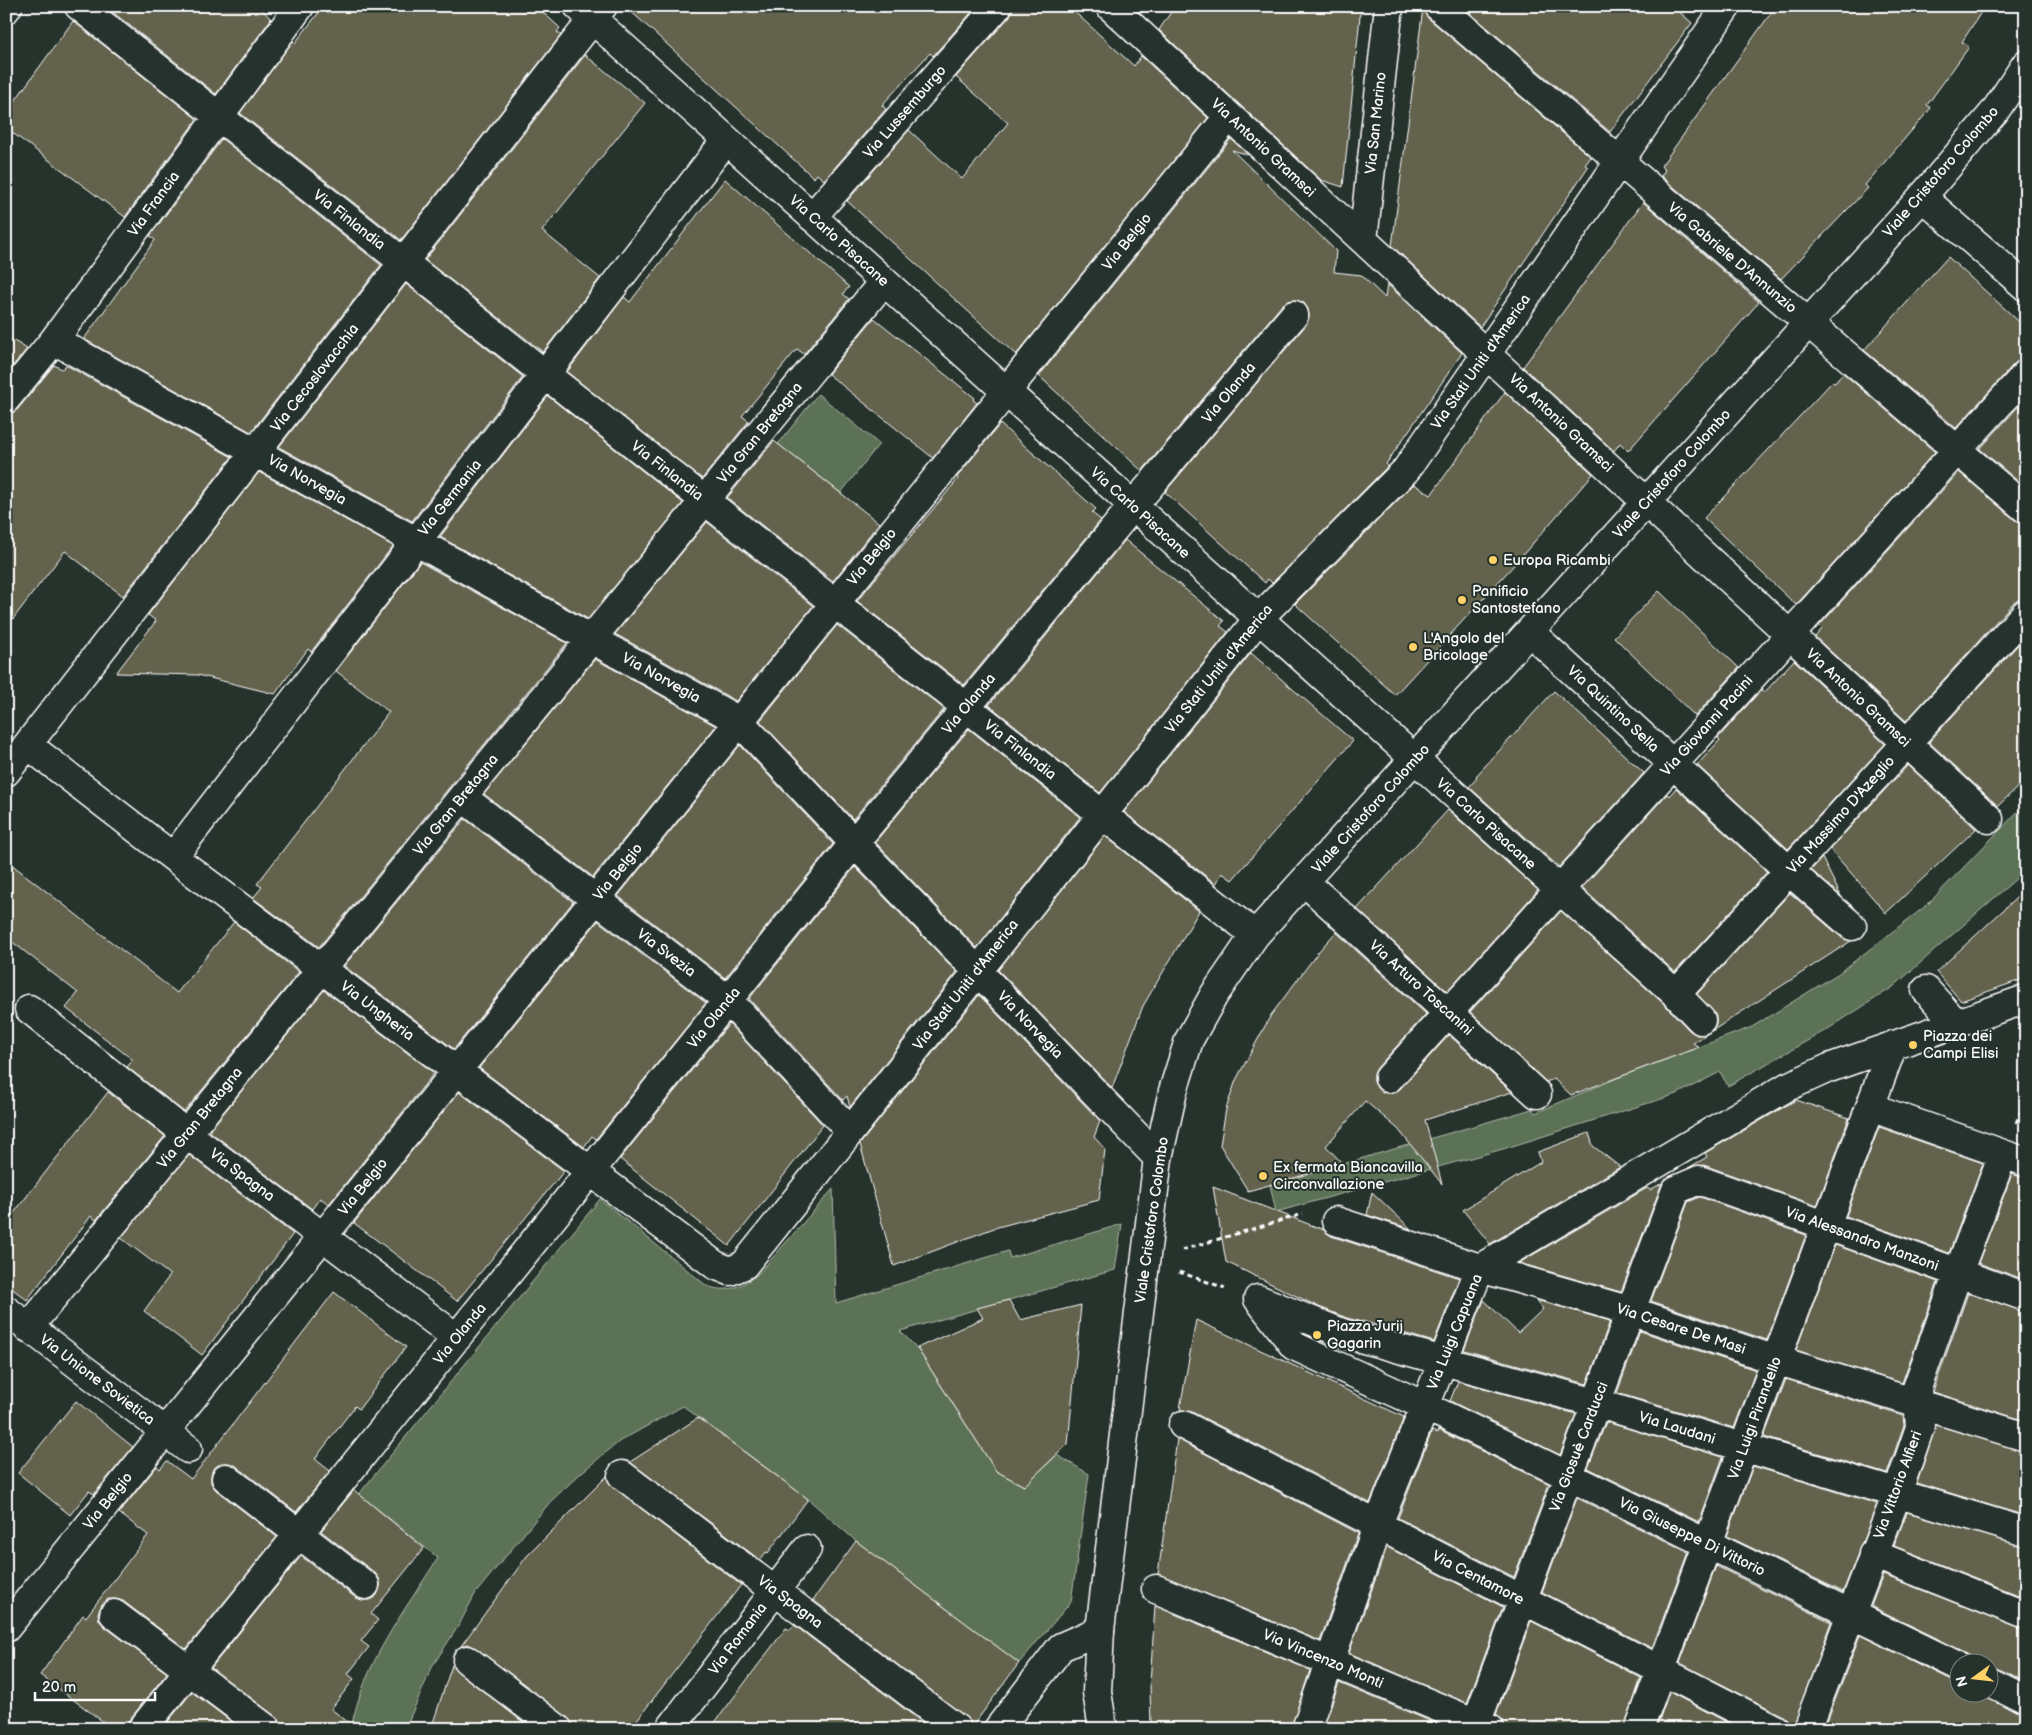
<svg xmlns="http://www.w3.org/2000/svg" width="2032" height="1735" font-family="'Balsamiq Sans',sans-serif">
  <rect width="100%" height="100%" fill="#26332d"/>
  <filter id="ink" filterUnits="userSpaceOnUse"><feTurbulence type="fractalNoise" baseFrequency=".02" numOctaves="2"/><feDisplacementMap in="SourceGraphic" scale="10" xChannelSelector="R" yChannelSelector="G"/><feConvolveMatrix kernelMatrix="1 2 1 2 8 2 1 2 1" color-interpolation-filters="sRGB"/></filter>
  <g filter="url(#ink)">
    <!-- green -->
    <path fill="#5c7256" stroke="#aeb8aa" d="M 818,394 L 879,444 L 841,493 L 778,444 Z
      M 2026,803 L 2026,870 L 1893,987 L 1828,1029 L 1728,1086 L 1720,1072 L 1677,1094 L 1503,1149 L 1276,1212 L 1270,1185 L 1515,1114 L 1532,1109 L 1535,1113 L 1617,1078 L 1752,1027 L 1839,973 L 1927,905 Z
      M 833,1189 L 836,1303 L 1008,1251 L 1010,1258 L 1122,1224 L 1115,1270 L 900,1331 L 917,1348 L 996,1471 L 1024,1486 L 1057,1455 L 1089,1474 L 1071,1602 L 1019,1663 L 856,1541 L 808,1499 L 683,1406 L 620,1441 L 582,1472 L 550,1502 L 475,1594 L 459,1625 L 433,1665 L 405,1729 L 351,1729 C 363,1664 403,1613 438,1558 L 359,1494 L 600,1199 L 707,1286 C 728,1294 743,1286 759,1273 Z"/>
    <!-- building -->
    <path fill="#63624d" stroke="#fff" d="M 105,6 L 259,6 L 271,19 L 216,94 Z
      M 324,6 L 536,6 L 560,28 L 557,32 L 561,35 L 401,240 L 240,113 L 293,41 L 295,43 Z
      M 625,6 L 977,6 L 933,56 L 930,53 L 882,105 L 886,109 L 824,180 L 817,174 L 814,178 Z
      M 1013,6 L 1068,6 L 1134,66 L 1141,56 L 1208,118 L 1016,355 L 847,201 L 909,130 L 962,179 L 1008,123 L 956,77 L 1010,16 Z
      M 1175,6 L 1361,6 L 1343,187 L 1321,180 L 1159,30 Z
      M 1462,6 L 1673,6 L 1692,23 L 1610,132 Z
      M 1776,6 L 1985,6 L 1962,42 L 1969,47 L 1927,105 L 1931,108 L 1865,185 L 1868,188 L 1781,279 L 1661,176 L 1665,170 L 1661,166 Z
      M 1423,8 L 1428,18 L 1591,157 L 1585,165 L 1588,167 L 1480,327 L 1392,246 Z
      M 73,21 L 197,119 L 125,217 L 6,128 L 6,113 Z
      M 585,55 L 645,103 L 542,231 L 600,278 L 543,352 L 425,260 Z
      M 222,139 L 381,265 L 251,432 L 84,339 L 155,240 L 150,236 Z
      M 1231,139 L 1249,155 L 1232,150 L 1336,251 L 1334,272 L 1361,275 L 1385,298 L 1387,284 L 1462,353 L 1386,464 L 1388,466 L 1272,583 L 1268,579 L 1265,583 L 1165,492 L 1306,325 L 1309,317 L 1308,309 L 1304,303 L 1296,300 L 1288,301 L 1282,305 L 1142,471 L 1039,376 Z
      M 725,179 L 849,287 L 843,294 L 849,299 L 804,354 L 797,349 L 742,416 L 749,421 L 702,479 L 567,372 L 624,297 L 630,302 Z
      M 1643,202 L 1759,302 L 1628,451 L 1620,443 L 1614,451 L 1523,367 Z
      M 1948,257 L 2026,328 L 2026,359 L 2021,359 L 2014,364 L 1956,428 L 1864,350 Z
      M 406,284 L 523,377 L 412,521 L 279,447 Z
      M 874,318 L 975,398 L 973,400 L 977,403 L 933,458 L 828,374 Z
      M 6,336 L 27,349 L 6,374 Z
      M 54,365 L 62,369 L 66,365 L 232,457 L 123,596 L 65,551 L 6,628 L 6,414 L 12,413 L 18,409 Z
      M 1843,373 L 1935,452 L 1796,605 L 1704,518 L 1832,382 L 1835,383 Z
      M 1505,392 L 1593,474 L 1514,565 L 1395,695 L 1295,604 L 1414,484 L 1431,495 Z
      M 548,396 L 683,503 L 588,619 L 440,537 Z
      M 2026,398 L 2026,488 L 1980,449 Z
      M 1000,424 L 1096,509 L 1092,513 L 1101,520 L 964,685 L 857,601 L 958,479 L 957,477 Z
      M 774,441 L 879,523 L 833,581 L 727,498 Z
      M 259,472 L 393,546 L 311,652 L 308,649 L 275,694 L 198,675 L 116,673 L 156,621 L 148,615 Z
      M 1959,472 L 2016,521 L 2026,524 L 2026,598 L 2014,602 L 1906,721 L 1815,637 L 1822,629 L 1819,626 Z
      M 707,522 L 813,606 L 736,701 L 615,634 Z
      M 1125,540 L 1224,621 L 1220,626 L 1228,632 L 1100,793 L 989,705 Z
      M 420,562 L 567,643 L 319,947 L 253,898 L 262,887 L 257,884 L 389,712 L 336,671 Z
      M 1659,591 L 1739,668 L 1695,716 L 1614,637 Z
      M 837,625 L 944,709 L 853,819 L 760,721 Z
      M 2026,636 L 2026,779 L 1998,806 L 1929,742 Z
      M 1251,653 L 1353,741 L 1232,880 L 1222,873 L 1216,884 L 1124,812 Z
      M 595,659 L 716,726 L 593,877 L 484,794 Z
      M 1794,660 L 1885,744 L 1788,849 L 1697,765 L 1720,740 L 1718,738 L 1761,690 L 1764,693 Z
      M 1554,691 L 1644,773 L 1559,867 L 1469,787 L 1477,778 L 1476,776 Z
      M 969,729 L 1080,817 L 977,948 L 875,842 Z
      M 740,745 L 833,844 L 725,978 L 618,896 Z
      M 1908,765 L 1976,829 L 1886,913 L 1830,849 Z
      M 1676,788 L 1767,872 L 1675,972 L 1582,888 L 1667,794 L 1669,796 Z
      M 1448,810 L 1538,890 L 1447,991 L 1357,909 Z
      M 465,819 L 573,902 L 454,1049 L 344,966 Z
      M 1105,836 L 1199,911 L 1143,1006 L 1112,1088 L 998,970 Z
      M 1822,858 L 1841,896 L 1811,870 Z
      M 6,860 L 177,993 L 234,922 L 299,972 L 184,1112 L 127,1067 L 133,1060 L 66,1008 L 78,993 L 6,937 Z
      M 855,867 L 957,972 L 850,1107 L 847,1096 L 843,1100 L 749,999 Z
      M 2026,889 L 2026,978 L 1961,1001 L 1936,972 Z
      M 1790,893 L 1842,938 L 1851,941 L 1712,1031 L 1716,1024 L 1716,1016 L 1697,994 Z
      M 1561,911 L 1665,1005 L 1690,1031 L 1697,1035 L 1707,1034 L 1693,1043 L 1699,1047 L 1571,1095 L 1554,1079 L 1546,1082 L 1470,1012 Z
      M 598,921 L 706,1003 L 596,1139 L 592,1136 L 584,1147 L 479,1068 Z
      M 1336,932 L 1426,1014 L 1377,1068 L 1374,1074 L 1374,1082 L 1378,1089 L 1386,1093 L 1393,1093 L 1400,1089 L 1449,1035 L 1512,1092 L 1425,1120 L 1442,1184 L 1398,1129 L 1365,1101 L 1326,1146 L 1343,1164 L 1248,1191 L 1220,1145 L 1226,1109 L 1236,1080 L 1271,1015 L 1319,951 Z
      M 324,990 L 434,1073 L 329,1204 L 320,1198 L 312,1209 L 209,1131 Z
      M 979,995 L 1100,1121 L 1094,1137 L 1105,1149 L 1099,1200 L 994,1228 L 894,1266 L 860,1144 Z
      M 729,1024 L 823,1125 L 729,1246 L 620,1159 Z
      M 108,1092 L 165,1136 L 96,1220 L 91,1216 L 27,1300 L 6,1284 L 6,1223 Z
      M 459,1092 L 564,1171 L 457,1301 L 354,1223 Z
      M 1796,1100 L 1849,1118 L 1817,1206 L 1704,1165 L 1688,1168 L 1707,1157 L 1705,1153 Z
      M 1879,1127 L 1983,1163 L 1949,1253 L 1846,1216 Z
      M 1589,1133 L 1593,1146 L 1620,1167 L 1490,1244 L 1463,1210 L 1541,1162 L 1538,1152 Z
      M 189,1155 L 293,1234 L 202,1355 L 144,1311 L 170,1275 L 121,1238 Z
      M 2012,1174 L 2026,1179 L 2026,1280 L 1978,1263 Z
      M 1662,1183 L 1621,1292 L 1519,1263 L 1647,1188 L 1650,1190 Z
      M 1213,1187 L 1324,1230 L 1331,1236 L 1459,1278 L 1434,1342 L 1362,1321 L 1362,1322 L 1347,1318 L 1319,1307 L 1226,1262 Z
      M 1372,1192 L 1411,1229 L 1367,1215 Z
      M 1700,1197 L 1806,1235 L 1767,1340 L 1651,1301 L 1688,1202 Z
      M 1835,1245 L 1938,1282 L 1902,1383 L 1796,1350 Z
      M 334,1292 L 406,1347 L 359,1409 L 355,1406 L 315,1459 L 330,1471 L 296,1512 L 235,1465 L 229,1463 L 221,1463 L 213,1469 L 211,1475 L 211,1483 L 216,1490 L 277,1537 L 186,1649 L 123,1601 L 116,1599 L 108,1599 L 102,1604 L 98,1613 L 99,1620 L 104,1626 L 167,1673 L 130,1719 L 127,1729 L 113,1729 L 40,1675 L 83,1615 L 86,1617 L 148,1535 L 119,1513 L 157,1466 L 160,1469 L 167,1461 L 191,1479 Z
      M 1968,1293 L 2026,1312 L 2026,1421 L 1933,1392 Z
      M 1009,1300 L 1020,1320 L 1081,1305 L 1068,1444 L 1024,1486 L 996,1471 L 917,1348 L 983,1318 L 977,1308 Z
      M 1484,1300 L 1518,1333 L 1543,1309 L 1536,1300 L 1610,1321 L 1587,1384 L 1464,1350 Z
      M 1196,1320 L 1404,1417 L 1370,1503 L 1190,1411 L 1181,1410 L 1180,1408 Z
      M 1640,1331 L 1756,1370 L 1734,1428 L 1617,1393 Z
      M 1786,1379 L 1903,1416 L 1904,1425 L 1887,1474 L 1764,1437 Z
      M 1458,1381 L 1576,1414 L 1560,1455 L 1450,1401 Z
      M 76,1401 L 133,1447 L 94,1494 L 89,1491 L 70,1515 L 18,1473 Z
      M 698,1418 L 808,1499 L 768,1553 L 766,1552 L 760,1560 L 630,1462 Z
      M 1606,1422 L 1723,1457 L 1699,1522 L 1588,1468 Z
      M 1936,1425 L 2026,1452 L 2026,1516 L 1917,1483 Z
      M 1438,1430 L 1549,1484 L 1514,1577 L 1398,1518 L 1432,1431 L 1437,1433 Z
      M 1177,1439 L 1358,1533 L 1320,1641 L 1158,1574 Z
      M 1753,1466 L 1877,1504 L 1843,1592 L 1727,1536 Z
      M 607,1476 L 608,1481 L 613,1487 L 741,1585 L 630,1729 L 573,1729 L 572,1723 L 567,1717 L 476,1648 L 468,1644 L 461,1646 L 527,1556 Z
      M 354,1490 L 424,1548 L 371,1614 L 378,1620 L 361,1641 L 369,1647 L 348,1674 L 354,1679 L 331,1709 L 357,1729 L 282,1729 L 281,1722 L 276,1717 L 211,1668 L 301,1556 L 356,1598 L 362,1600 L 370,1600 L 377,1595 L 380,1587 L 380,1580 L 375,1573 L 321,1531 Z
      M 1577,1498 L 1688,1552 L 1652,1648 L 1542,1592 Z
      M 1907,1512 L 2026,1547 L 2026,1598 L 1894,1546 Z
      M 856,1541 L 1019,1663 L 972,1727 L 966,1717 L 813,1600 Z
      M 1387,1547 L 1503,1607 L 1467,1703 L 1349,1653 Z
      M 1716,1566 L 1831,1622 L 1792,1729 L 1788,1720 L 1782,1715 L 1680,1663 Z
      M 1883,1575 L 2026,1630 L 2026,1682 L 1997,1668 L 1990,1666 L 1990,1662 L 1974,1662 L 1973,1658 L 1967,1653 L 1871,1606 Z
      M 1155,1606 L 1310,1670 L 1291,1729 L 1151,1729 L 1150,1684 Z
      M 1531,1621 L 1641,1678 L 1624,1729 L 1505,1729 L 1503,1720 L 1496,1715 Z
      M 794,1625 L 931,1729 L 710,1729 L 786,1628 L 790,1630 Z
      M 1860,1635 L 1953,1681 L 1960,1682 L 1960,1692 L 1979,1692 L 2019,1714 L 2026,1715 L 2026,1729 L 1824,1729 Z
      M 452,1665 L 458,1672 L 532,1729 L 431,1729 Z
      M 1339,1683 L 1449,1729 L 1323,1729 Z
      M 192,1692 L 241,1729 L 162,1729 Z
      M 1669,1692 L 1740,1729 L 1656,1729 Z"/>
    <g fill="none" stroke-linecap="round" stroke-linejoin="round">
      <!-- street casing -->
      <g stroke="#fff" stroke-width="31">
        <path id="street" d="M 79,6 L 1255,935
          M 578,6 L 1676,994 L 1701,1020
          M 1110,6 L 1989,819
          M 1438,6 L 2026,509
          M 6,9 L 8,6
          M 1922,197 L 2026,287
          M 812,217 L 998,6
          M 1363,240 L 1389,6
          M 54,340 L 739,721 L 854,843 L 1158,1158
          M 6,399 L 54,340 L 300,6
          M 1530,632 L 1789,871 L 1852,926
          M 28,745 L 173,857 L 715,1265 L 730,1271 L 744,1265 L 1258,619 L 1406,470 L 1727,6
          M 6,772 L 603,6
          M 462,797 L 728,1000 L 850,1131
          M 173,857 L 726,140
          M 1305,882 L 1537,1094
          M 1926,990 L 1956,1023
          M 1676,994 L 2026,613
          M 29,1009 L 187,1134 L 457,1338
          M 1389,1078 L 2026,374
          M 1870,1107 L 2026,1162
          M 1336,1221 L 1480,1268 L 1631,1311 L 1776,1360 L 2026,1437
          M 1258,1299 L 1342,1333 L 1596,1403 L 2026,1532
          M 1259,1300 L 1294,1346 L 1425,1406 L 1960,1667
          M 6,1310 L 188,1449
          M 28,1328 L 884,281
          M 1183,1425 L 1775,1729
          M 622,1475 L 957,1729
          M 226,1478 L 365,1585
          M 1873,1554 L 2026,1615
          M 1156,1589 L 1490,1729
          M 114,1614 L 267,1729
          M 6,1628 L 1229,116
          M 467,1660 L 558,1729
          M 1990,1682 L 2026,1700
          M 142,1729 L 854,843 L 1133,506 L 1294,315
          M 670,1729 L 807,1549
          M 998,1729 L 1061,1647 L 1100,1630
          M 1306,1729 L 1377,1527 L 1480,1268 L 1787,1087 L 1829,1068 L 2026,999
          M 1474,1729 L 1676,1190 L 1699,1180 L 2026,1297
          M 1639,1729 L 1893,1045
          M 1807,1729 L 1897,1494 L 1920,1427 L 1917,1388 L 1958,1273 L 2003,1154"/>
      </g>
      <!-- secondary casing -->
      <g stroke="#fff" stroke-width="31">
        <path id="secondary" d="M 1103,1729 L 1097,1692 L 1100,1630 L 1158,1158 L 1173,1091 L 1189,1040 L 1214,995 L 1255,935 L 1922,197 L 1995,111 L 2026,64"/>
      </g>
      <!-- path -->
      <path stroke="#fff" stroke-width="3" stroke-dasharray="5 4" stroke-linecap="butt" d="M 2016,1123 L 2026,1099
        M 1182,1250 L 1303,1214
        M 1179,1272 L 1225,1288"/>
      <!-- street -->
      <use href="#street" stroke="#26332d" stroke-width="28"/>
      <!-- secondary -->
      <use href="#secondary" stroke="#26332d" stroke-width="28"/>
    </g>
  </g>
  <!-- markers -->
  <g fill="#ffd166" stroke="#26332d" stroke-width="2">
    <circle cx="1493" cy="560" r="5"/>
    <circle cx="1462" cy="600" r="5"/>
    <circle cx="1413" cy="647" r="5"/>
    <circle cx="1913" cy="1045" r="5"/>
    <circle cx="1263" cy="1176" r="5"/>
    <circle cx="1317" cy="1335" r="5"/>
  </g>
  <g text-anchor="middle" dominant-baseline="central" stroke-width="4" stroke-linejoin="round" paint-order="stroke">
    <!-- street labels -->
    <g font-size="15" fill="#fff" stroke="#26332d">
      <text transform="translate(905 112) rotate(-49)">Via Lussemburgo</text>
      <text transform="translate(1376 123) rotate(-84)">Via San Marino</text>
      <text transform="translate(1263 148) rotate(43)">Via Antonio Gramsci</text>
      <text transform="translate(1941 172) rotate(-49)">Viale Cristoforo Colombo</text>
      <text transform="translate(154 204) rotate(-54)">Via Francia</text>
      <text transform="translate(349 220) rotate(38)">Via Finlandia</text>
      <text transform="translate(839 241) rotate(42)">Via Carlo Pisacane</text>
      <text transform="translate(1127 242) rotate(-51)">Via Belgio</text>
      <text transform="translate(1732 258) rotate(40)">Via Gabriele D'Annunzio</text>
      <text transform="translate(1481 362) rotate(-55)">Via Stati Uniti d'America</text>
      <text transform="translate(315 378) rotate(-52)">Via Cecoslovacchia</text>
      <text transform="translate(1229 393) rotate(-50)">Via Olanda</text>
      <text transform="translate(1561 423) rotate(43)">Via Antonio Gramsci</text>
      <text transform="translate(760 433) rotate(-51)">Via Gran Bretagna</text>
      <text transform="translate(667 471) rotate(38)">Via Finlandia</text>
      <text transform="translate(1672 474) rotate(-48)">Viale Cristoforo Colombo</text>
      <text transform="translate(307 480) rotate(29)">Via Norvegia</text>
      <text transform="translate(450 498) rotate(-52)">Via Germania</text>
      <text transform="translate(1140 513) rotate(42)">Via Carlo Pisacane</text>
      <text transform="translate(872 557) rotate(-51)">Via Belgio</text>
      <text transform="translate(1219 669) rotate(-51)">Via Stati Uniti d'America</text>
      <text transform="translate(661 678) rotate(29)">Via Norvegia</text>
      <text transform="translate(1858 698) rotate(43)">Via Antonio Gramsci</text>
      <text transform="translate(969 704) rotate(-50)">Via Olanda</text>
      <text transform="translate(1613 709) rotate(43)">Via Quintino Sella</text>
      <text transform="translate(1707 726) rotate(-48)">Via Giovanni Pacini</text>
      <text transform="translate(1020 750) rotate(38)">Via Finlandia</text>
      <text transform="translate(456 805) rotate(-51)">Via Gran Bretagna</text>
      <text transform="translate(1371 809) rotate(-48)">Viale Cristoforo Colombo</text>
      <text transform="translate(1841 815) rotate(-48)">Via Massimo D'Azeglio</text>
      <text transform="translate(1486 824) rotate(42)">Via Carlo Pisacane</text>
      <text transform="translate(618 872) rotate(-51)">Via Belgio</text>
      <text transform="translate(666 953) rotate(37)">Via Svezia</text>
      <text transform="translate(966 985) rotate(-52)">Via Stati Uniti d'America</text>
      <text transform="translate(1421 988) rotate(42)">Via Arturo Toscanini</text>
      <text transform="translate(377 1011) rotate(37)">Via Ungheria</text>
      <text transform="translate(714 1018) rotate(-51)">Via Olanda</text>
      <text transform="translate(1030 1025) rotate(46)">Via Norvegia</text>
      <text transform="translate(200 1118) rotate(-51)">Via Gran Bretagna</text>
      <text transform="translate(242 1175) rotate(37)">Via Spagna</text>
      <text transform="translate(363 1187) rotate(-51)">Via Belgio</text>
      <text transform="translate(1152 1220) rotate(-82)">Viale Cristoforo Colombo</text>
      <text transform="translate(1862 1239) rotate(20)">Via Alessandro Manzoni</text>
      <text transform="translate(1681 1329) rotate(18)">Via Cesare De Masi</text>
      <text transform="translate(1455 1332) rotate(-68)">Via Luigi Capuana</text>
      <text transform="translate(460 1334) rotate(-51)">Via Olanda</text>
      <text transform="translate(97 1380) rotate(37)">Via Unione Sovietica</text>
      <text transform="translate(1755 1418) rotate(-70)">Via Luigi Pirandello</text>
      <text transform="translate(1677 1428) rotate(17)">Via Laudani</text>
      <text transform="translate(1579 1447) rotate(-69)">Via Giosuè Carducci</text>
      <text transform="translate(1898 1485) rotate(-70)">Via Vittorio Alfieri</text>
      <text transform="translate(108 1501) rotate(-51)">Via Belgio</text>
      <text transform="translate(1692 1537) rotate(26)">Via Giuseppe Di Vittorio</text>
      <text transform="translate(1478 1578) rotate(27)">Via Centamore</text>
      <text transform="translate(790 1602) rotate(37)">Via Spagna</text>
      <text transform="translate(738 1639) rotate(-53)">Via Romania</text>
      <text transform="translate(1323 1659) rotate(23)">Via Vincenzo Monti</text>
    </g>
    <!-- poi labels -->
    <g font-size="15" fill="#fff" stroke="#26332d" text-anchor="start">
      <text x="1503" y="560">Europa Ricambi</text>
      <text x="1472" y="591">Panificio<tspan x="1472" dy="17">Santostefano</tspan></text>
      <text x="1423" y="638">L'Angolo del<tspan x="1423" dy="17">Bricolage</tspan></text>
      <text x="1923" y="1036">Piazza dei<tspan x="1923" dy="17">Campi Elisi</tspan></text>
      <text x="1273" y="1167">Ex fermata Biancavilla<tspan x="1273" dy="17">Circonvallazione</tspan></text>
      <text x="1327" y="1326">Piazza Jurij<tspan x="1327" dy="17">Gagarin</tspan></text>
    </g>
  </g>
  <!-- margin -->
  <rect width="2032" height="1735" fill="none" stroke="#26332d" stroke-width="25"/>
  <rect x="12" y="12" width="2007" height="1710" fill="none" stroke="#fff" stroke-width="2" filter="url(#ink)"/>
  <!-- north arrow -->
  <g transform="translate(1974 1678) rotate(255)"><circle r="24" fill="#26332d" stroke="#7d8581"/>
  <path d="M0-4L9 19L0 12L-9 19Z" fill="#ffd166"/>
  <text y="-8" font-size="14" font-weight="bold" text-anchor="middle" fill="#ffffff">N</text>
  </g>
  <!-- scale -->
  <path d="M35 1692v8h120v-8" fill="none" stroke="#ffffff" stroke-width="2.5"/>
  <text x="42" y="1692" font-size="15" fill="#ffffff" stroke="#26332d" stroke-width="4" paint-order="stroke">20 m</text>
</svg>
